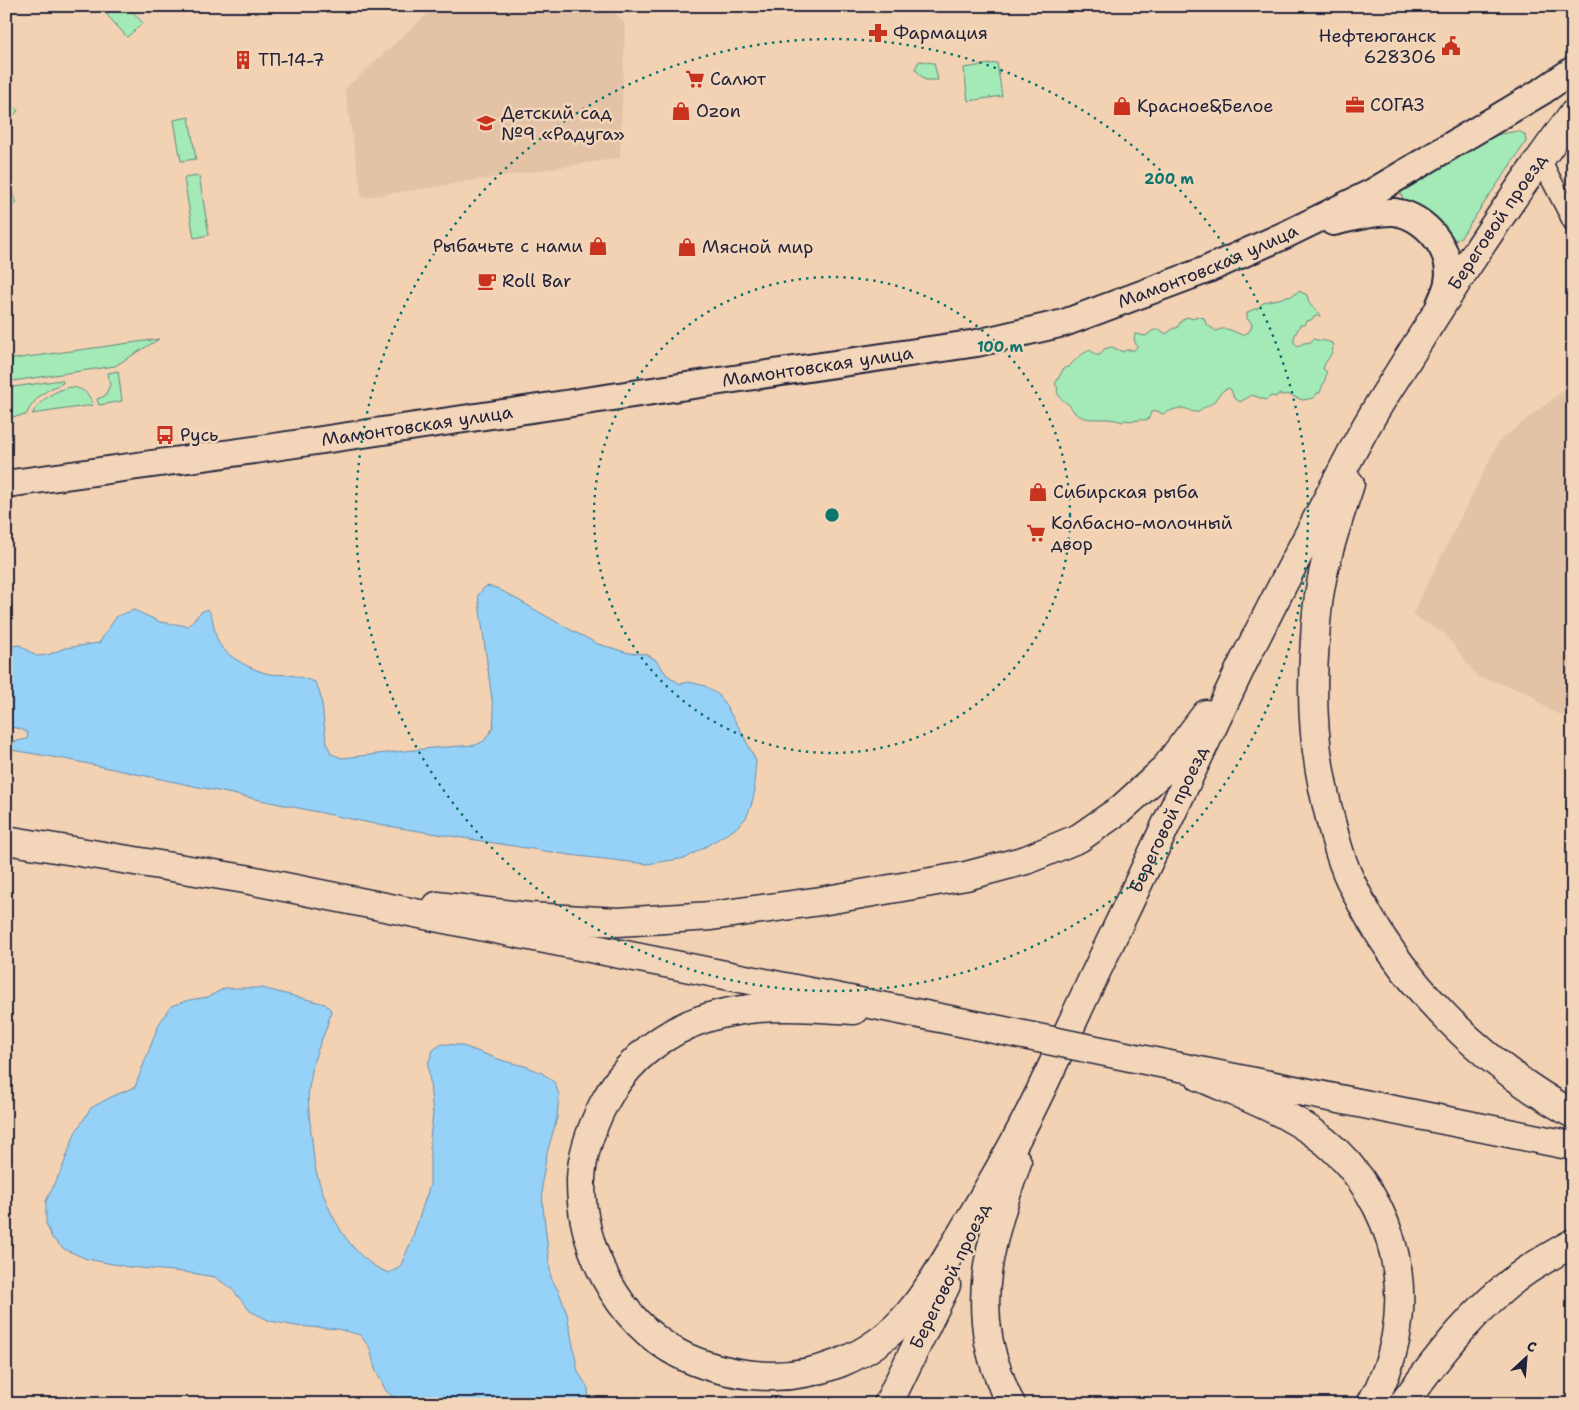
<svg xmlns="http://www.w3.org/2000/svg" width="1579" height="1410" font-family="'Shantell Sans',sans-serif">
  <rect width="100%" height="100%" fill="#f2d2b3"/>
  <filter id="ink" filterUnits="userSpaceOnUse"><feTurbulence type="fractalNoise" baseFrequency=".02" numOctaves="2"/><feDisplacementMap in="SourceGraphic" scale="10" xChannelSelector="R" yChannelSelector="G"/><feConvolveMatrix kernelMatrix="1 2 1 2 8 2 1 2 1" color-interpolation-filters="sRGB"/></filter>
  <g filter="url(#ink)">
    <!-- built -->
    <path fill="#e3c2a6" d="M 436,6 L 608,6 L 625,24 L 620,158 L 362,198 L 345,89 Z
      M 1573,383 L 1573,719 L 1548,710 L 1528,692 L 1478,677 L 1445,634 L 1412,615 L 1499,441 Z"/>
    <!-- green -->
    <path fill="#a3eab7" stroke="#628679" d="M 99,6 L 127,6 L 143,23 L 127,37 Z
      M 919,61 L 934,63 L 938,80 L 925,80 L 915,69 Z
      M 997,63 L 1002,96 L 968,101 L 964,68 Z
      M 6,98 L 18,111 L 6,122 Z
      M 189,117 L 196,159 L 181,161 L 174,120 Z
      M 1519,131 L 1525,135 L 1526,142 L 1461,237 L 1456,240 L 1452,239 C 1436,218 1429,208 1403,199 L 1401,194 L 1403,188 L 1485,141 L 1500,134 Z
      M 199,176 L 209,235 L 194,238 L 184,178 Z
      M 6,180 L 17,203 L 6,209 Z
      M 1299,291 L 1307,295 L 1309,303 L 1320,315 L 1320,316 L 1315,316 L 1311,320 L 1306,321 L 1304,325 L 1300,325 L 1294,337 L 1294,343 L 1298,346 L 1304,343 L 1311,342 L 1313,339 C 1319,341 1326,340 1332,343 C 1336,354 1325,359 1323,369 L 1326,371 C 1327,379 1322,385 1320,393 L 1317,393 L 1314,398 L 1303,400 L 1287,394 L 1286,395 L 1278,394 L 1276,397 L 1271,396 L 1266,400 L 1252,395 L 1240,402 L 1234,398 L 1231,390 L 1228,388 C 1215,394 1218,401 1209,405 C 1205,408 1202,407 1199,412 C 1192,413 1189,409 1183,408 C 1177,408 1169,411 1163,414 L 1157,411 L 1151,412 L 1148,420 C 1140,419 1133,422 1125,420 L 1122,422 C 1107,415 1088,424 1075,413 C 1073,411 1072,408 1070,406 C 1065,401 1059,399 1057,391 L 1058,388 L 1055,384 L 1064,368 L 1069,367 C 1072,362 1084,352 1090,350 L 1096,355 L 1100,355 L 1104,349 L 1112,347 L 1123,352 L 1126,350 L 1134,350 L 1137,347 L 1134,339 L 1135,334 L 1146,336 L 1152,331 L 1159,329 L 1166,334 L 1174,328 L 1177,328 L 1182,320 L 1187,317 L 1194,319 L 1196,316 L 1204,318 L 1206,324 L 1216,331 C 1225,326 1233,331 1242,335 L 1249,332 L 1252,326 L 1251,322 L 1247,319 L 1247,313 L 1254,309 L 1257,309 C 1264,298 1275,302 1287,296 L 1290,297 Z
      M 159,339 L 115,366 L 6,382 L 6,360 Z
      M 118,371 L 122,401 L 99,405 L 97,399 L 105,396 L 110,385 L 108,373 Z
      M 62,380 L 63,383 C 45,390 34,398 26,415 L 6,418 L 6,388 Z
      M 70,387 C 83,388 89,393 93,405 L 32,414 C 41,399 54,391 70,387 Z"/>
    <!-- water -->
    <path fill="#96d2f7" stroke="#688cac" d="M 486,586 L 497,588 L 567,628 L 598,644 L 629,653 L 646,654 L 656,660 L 667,675 L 680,684 L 689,682 L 705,686 L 720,696 L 740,729 L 756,761 L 754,783 L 755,790 L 751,806 L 746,818 L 735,829 L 686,858 L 647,864 L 570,855 L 375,824 L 70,760 L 6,749 L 8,743 L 27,739 L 28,733 L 21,729 L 6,726 L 6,651 L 12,646 L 20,645 L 36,656 L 48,655 L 65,648 L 99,643 L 117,616 L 134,610 L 160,622 L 188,626 L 201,612 L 208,609 C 215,620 213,634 220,645 C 230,659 253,670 269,674 C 276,675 282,674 289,675 C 298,676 306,679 315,682 C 327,702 320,731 331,754 L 342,758 L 432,748 L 476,745 L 484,741 L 493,728 L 494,715 L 478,595 Z
      M 225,988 L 262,988 L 325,1004 L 331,1010 C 328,1029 319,1043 314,1061 C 312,1069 311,1079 309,1087 C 307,1102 310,1118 311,1133 C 313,1145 313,1159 316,1171 C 326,1209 349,1259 389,1273 L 400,1267 L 411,1242 L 430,1185 L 430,1138 L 433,1114 L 428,1064 L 433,1050 L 442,1044 L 460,1045 L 504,1061 L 528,1067 L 542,1073 L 555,1083 L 559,1095 L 557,1118 L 547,1153 L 542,1182 L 543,1207 L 551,1278 L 559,1292 L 567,1314 L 578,1372 L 588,1388 L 589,1404 L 402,1404 L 386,1391 L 375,1369 L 370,1348 L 360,1335 L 338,1329 L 296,1326 L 270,1321 L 250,1311 L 232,1289 L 215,1277 L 184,1272 L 129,1267 L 87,1259 L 64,1249 L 52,1238 L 46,1223 L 46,1201 L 62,1169 L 75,1133 L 91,1108 L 111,1097 L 135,1087 L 159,1024 L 171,1006 L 189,1000 L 208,997 Z"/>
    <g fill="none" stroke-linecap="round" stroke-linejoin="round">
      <!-- street casing -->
      <g stroke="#22223b" stroke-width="22">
        <path id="street" d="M 1540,158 L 1573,222"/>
      </g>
      <!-- secondary casing -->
      <g stroke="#22223b" stroke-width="30">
        <g id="secondary">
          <path d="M 1333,222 C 1352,218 1374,211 1394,212 C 1425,215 1454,251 1448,282 C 1447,289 1443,297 1440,304"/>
          <path id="s1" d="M 6,484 L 261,449 L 977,343 L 1064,323 L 1206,270 L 1285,235 L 1373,192 L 1544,90 L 1573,70"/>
        </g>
      </g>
      <!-- primary casing -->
      <g stroke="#22223b" stroke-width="31">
        <g id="primary">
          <path d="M 1350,484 C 1340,515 1328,547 1322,579 C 1318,598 1316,619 1315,639 C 1310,704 1314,755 1330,818 C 1336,841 1342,865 1353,886 C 1398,981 1481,1063 1573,1114"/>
          <path d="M 437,906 L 529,917 L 618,922 L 711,916 L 821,901 L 966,876 L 1026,860 L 1079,838 L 1121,809 L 1164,770 L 1206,714"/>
          <path id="s2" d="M 854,1010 C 798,1006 743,1002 690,1024 C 652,1041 622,1068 603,1105 C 592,1127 582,1153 581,1179 C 580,1247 617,1321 679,1354 C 702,1366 727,1372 753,1375 C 812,1381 872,1358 910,1312 C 929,1290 944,1263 959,1238 C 976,1209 993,1181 1009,1152 C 1038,1101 1061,1046 1086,993 C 1139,883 1190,773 1243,663 C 1271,607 1300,551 1329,496 C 1343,470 1356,443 1371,418 C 1380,402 1390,387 1400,371 C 1455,283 1511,197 1573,114"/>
          <path d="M 1200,1077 C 1246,1097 1298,1115 1336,1151 C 1405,1218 1419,1320 1371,1404"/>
          <path d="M 888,1404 L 946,1285"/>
          <path d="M 1011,1404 C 1005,1395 1002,1385 999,1376 C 969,1301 993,1234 1017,1162"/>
          <path d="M 1403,1404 C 1438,1356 1477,1305 1526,1271 C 1541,1261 1557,1252 1573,1243"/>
        </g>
      </g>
      <!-- highway casing -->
      <g stroke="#22223b" stroke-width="31">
        <path id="highway" d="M 6,840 L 245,879 L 975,1025
          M 1140,1059 L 1573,1146"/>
      </g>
      <!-- street -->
      <use href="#street" stroke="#f3d6b9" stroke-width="19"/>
      <!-- secondary -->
      <use href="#secondary" stroke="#f3d6b9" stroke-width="26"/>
      <!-- primary -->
      <use href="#primary" stroke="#f3d6b9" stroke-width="28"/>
      <!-- highway -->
      <use href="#highway" stroke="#f3d6b9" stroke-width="28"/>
      <!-- highway-bridge casing -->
      <g stroke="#22223b" stroke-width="31" stroke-linecap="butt">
        <path id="highway-bridge" d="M 975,1025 L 1140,1059"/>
      </g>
      <!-- highway-bridge -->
      <use href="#highway-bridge" stroke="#f3d6b9" stroke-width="28"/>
    </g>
  </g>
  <!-- distance rings -->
  <g fill="none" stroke="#0f766e" stroke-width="2.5" stroke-dasharray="2.5 5">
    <circle cx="832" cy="515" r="238"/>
    <circle cx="832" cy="515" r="476"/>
  </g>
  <!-- icons -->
  <defs>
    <g id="pharmacy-bare" transform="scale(1.5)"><path d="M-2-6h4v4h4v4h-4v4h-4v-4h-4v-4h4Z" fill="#c8321e" stroke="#f3d6b9" stroke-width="2.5" paint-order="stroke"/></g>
    <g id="civic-bare" transform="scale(1.5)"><path d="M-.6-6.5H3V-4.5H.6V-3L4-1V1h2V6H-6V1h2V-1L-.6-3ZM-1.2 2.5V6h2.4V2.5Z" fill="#c8321e" stroke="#f3d6b9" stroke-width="2.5" paint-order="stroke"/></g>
    <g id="building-bare" transform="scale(1.5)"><path d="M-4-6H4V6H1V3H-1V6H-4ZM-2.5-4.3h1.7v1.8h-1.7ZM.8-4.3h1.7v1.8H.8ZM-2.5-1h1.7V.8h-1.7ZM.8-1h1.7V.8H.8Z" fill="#c8321e" stroke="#f3d6b9" stroke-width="2.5" paint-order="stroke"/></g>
    <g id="supermarket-bare" transform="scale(1.5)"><path d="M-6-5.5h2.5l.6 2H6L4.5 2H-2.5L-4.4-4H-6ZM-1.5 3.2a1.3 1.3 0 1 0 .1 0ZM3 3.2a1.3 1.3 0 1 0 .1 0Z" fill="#c8321e" stroke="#f3d6b9" stroke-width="2.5" paint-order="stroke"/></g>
    <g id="office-bare" transform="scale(1.5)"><path d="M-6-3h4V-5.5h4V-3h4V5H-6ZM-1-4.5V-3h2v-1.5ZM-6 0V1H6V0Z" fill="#c8321e" stroke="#f3d6b9" stroke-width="2.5" paint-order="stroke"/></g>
    <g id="shop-bare" transform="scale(1.5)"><path d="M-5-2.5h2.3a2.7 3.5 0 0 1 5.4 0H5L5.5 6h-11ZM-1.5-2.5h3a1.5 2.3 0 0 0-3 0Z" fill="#c8321e" stroke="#f3d6b9" stroke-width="2.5" paint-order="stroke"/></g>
    <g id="school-bare" transform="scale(1.5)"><path d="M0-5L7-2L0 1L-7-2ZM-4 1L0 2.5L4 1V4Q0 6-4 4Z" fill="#c8321e" stroke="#f3d6b9" stroke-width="2.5" paint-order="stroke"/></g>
    <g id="cafe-bare" transform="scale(1.5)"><path d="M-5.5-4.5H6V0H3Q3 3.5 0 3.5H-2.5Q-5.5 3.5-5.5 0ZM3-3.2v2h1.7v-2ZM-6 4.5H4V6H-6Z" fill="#c8321e" stroke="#f3d6b9" stroke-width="2.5" paint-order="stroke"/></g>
    <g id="bus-bare" transform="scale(1.5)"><path d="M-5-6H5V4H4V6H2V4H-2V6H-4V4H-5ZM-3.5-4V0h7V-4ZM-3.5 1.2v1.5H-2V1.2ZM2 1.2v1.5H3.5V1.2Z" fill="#c8321e" stroke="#f3d6b9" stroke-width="2.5" paint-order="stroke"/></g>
  </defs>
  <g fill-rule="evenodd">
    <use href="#pharmacy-bare" x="878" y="33"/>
    <use href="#civic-bare" x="1451" y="46"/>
    <use href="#building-bare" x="243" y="60"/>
    <use href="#supermarket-bare" x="695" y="79"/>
    <use href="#office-bare" x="1355" y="105"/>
    <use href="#shop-bare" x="1122" y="106"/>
    <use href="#shop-bare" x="681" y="111"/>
    <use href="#school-bare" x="486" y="123"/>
    <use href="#shop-bare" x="598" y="246"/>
    <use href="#shop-bare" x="687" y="247"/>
    <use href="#cafe-bare" x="487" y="281"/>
    <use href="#bus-bare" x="165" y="435"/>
    <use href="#shop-bare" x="1038" y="492"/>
    <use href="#supermarket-bare" x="1036" y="533"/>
  </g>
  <g text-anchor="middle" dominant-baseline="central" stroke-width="5" stroke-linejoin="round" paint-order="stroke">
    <!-- poi labels -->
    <g font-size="18" fill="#22223b" stroke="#f3d6b9" text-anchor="start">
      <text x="893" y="33">Фармация</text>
      <text x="1436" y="36" text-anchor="end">Нефтеюганск<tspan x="1436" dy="21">628306</tspan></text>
      <text x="258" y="60">ТП-14-7</text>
      <text x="710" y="79">Салют</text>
      <text x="1370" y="105">СОГАЗ</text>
      <text x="1137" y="106">Красное&amp;Белое</text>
      <text x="696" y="111">Ozon</text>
      <text x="501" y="113">Детский сад<tspan x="501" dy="21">№9 «Радуга»</tspan></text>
      <text x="583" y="246" text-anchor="end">Рыбачьте с нами</text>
      <text x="702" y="247">Мясной мир</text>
      <text x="502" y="281">Roll Bar</text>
      <text x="180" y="435">Русь</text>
      <text x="1053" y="492">Сибирская рыба</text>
      <text x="1051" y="523">Колбасно-молочный<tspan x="1051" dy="21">двор</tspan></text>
    </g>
    <!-- street labels -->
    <g font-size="18" fill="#22223b" stroke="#f3d6b9">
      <text stroke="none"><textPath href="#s2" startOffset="2069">Береговой проезд</textPath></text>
      <text stroke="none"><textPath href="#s1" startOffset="1225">Мамонтовская улица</textPath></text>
      <text stroke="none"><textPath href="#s1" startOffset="820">Мамонтовская улица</textPath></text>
      <text stroke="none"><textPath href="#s1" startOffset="415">Мамонтовская улица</textPath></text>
      <text stroke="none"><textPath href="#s2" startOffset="1386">Береговой проезд</textPath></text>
      <text transform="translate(950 1276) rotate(-64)">Береговой проезд</text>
    </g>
  </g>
  <circle cx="832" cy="515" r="8" fill="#0f766e" stroke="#f3d6b9" stroke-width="2.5"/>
  <g font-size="15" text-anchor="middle" font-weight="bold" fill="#0f766e" stroke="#f3d6b9" stroke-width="5" stroke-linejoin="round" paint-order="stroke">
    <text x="1169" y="184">200 m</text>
    <text x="1000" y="352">100 m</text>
  </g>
  <!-- margin -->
  <rect width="1579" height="1410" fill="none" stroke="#f3d6b9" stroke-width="25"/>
  <rect x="12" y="12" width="1554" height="1385" fill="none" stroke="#22223b" stroke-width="2" filter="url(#ink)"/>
  <!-- north arrow -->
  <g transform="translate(1526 1358) rotate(26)" stroke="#f3d6b9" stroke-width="4" paint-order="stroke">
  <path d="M0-4L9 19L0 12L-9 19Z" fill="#22223b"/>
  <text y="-8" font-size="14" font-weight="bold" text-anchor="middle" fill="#22223b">С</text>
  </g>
</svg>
